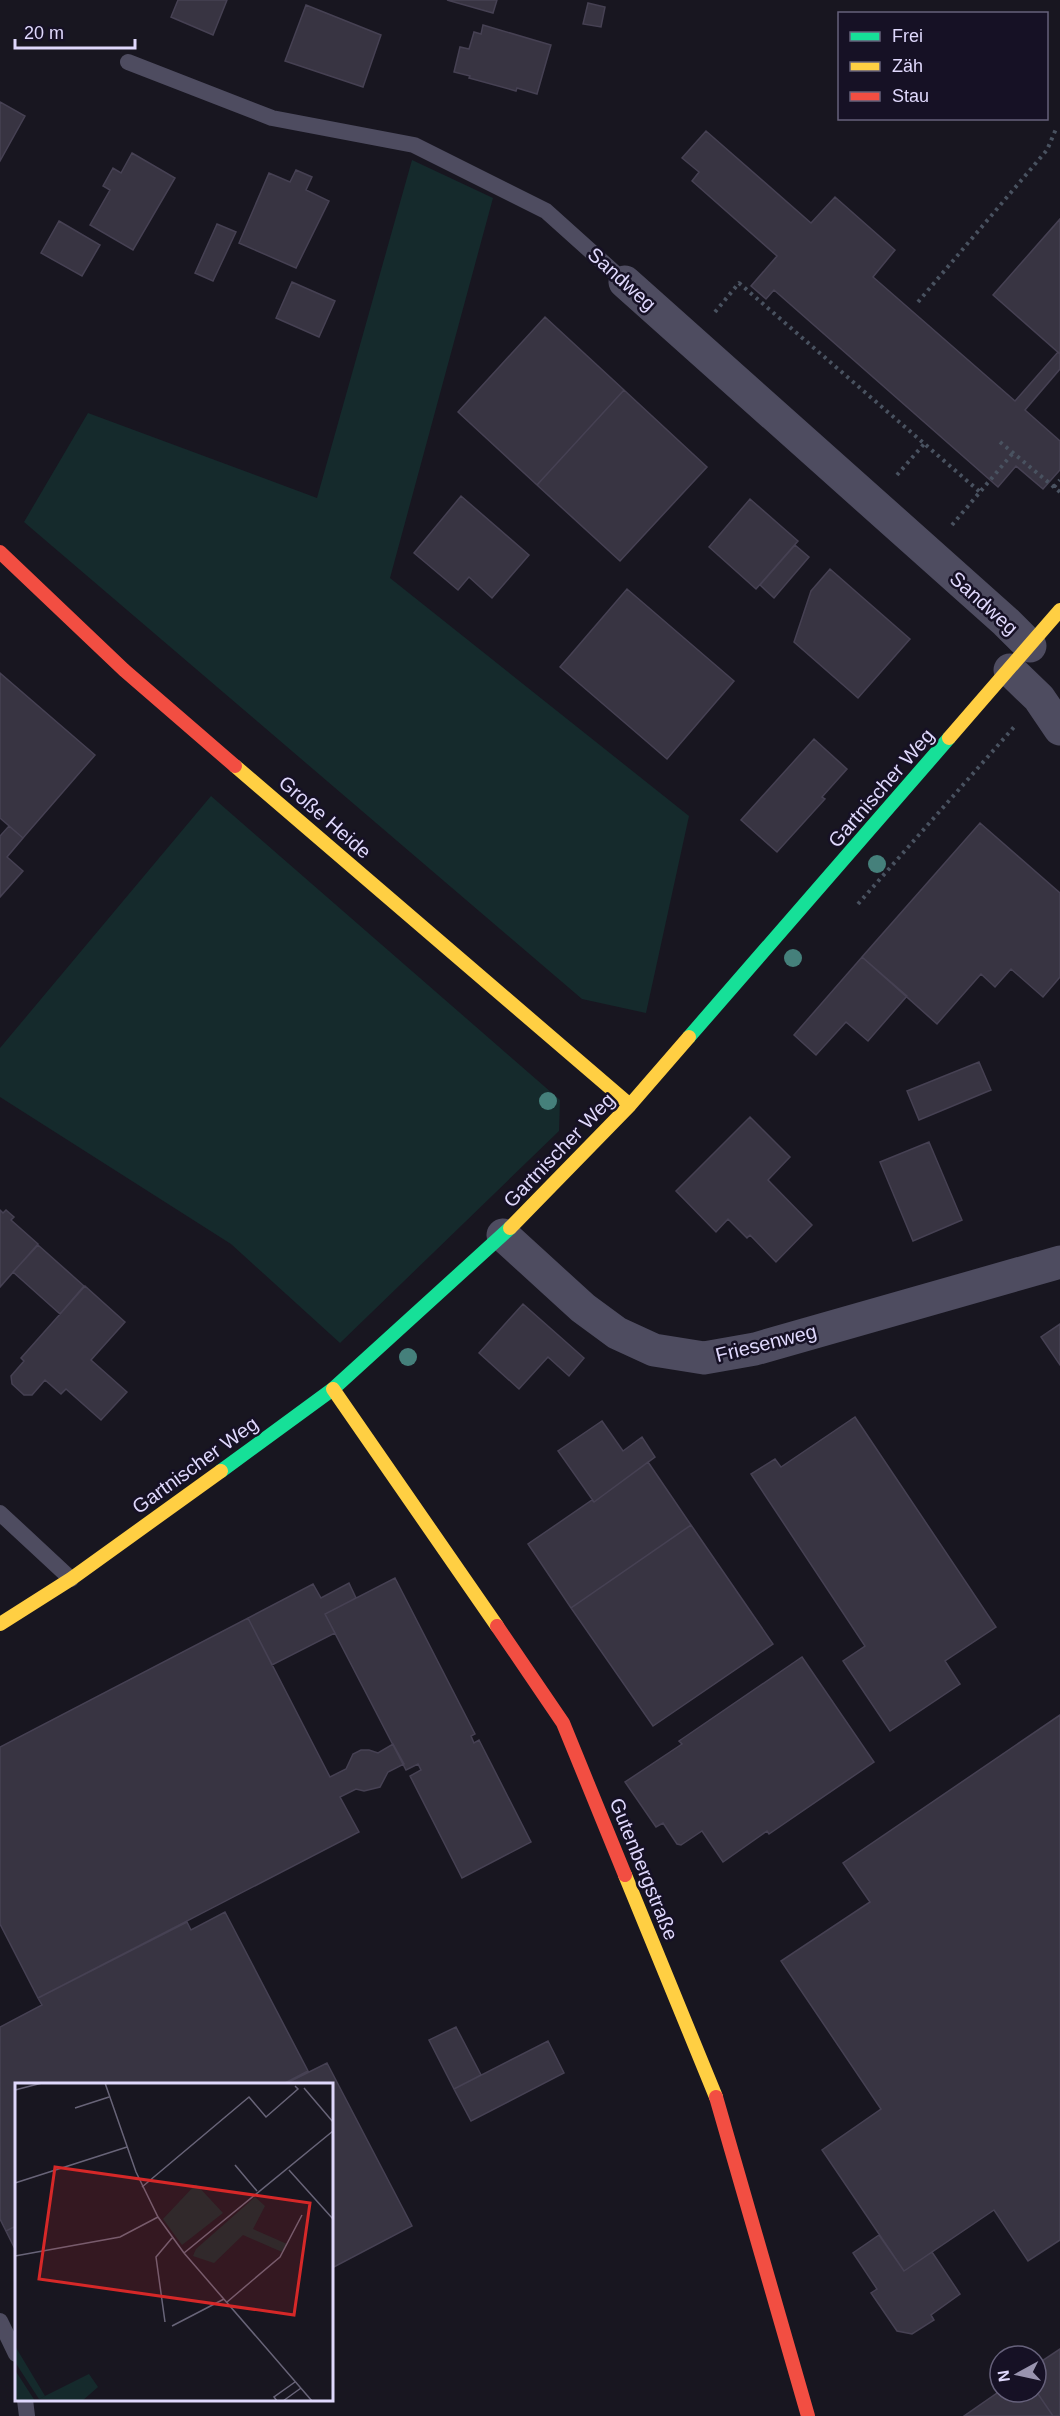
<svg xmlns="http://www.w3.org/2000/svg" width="1060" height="2416" font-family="Helvetica,sans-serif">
  <rect width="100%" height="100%" fill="#181620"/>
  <!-- park -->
  <path fill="#152a2c" d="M 412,160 L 493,198 L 390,578 L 689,816 L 646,1013 L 582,999 L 24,522 L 88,413 L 317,498 Z
    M 211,796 L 560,1100 L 559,1131 L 340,1343 L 231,1244 L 0,1097 L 0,1048 Z"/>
  <!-- building -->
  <path fill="#383442" stroke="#464153" stroke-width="1.5" d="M 178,0 L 227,0 L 213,35 L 171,17 Z
    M 447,0 L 497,0 L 493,13 Z
    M 588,3 L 605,7 L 601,27 L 583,24 Z
    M 306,5 L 381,35 L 363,87 L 285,61 Z
    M 483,25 L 551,45 L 537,94 L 517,88 L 516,91 L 469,78 L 470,76 L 454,72 L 460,47 L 469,49 L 474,32 L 481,34 Z
    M 0,102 L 25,116 L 0,161 Z
    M 706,131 L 811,223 L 835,197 L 895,250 L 873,277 L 1015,401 L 1058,352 L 1060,354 L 1060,369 L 1025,410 L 1060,441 L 1060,470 L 1043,489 L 1016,466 L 998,487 L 774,290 L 766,299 L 751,286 L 777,256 L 692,181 L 699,172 L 682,158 Z
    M 132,153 L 175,178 L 133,250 L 90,225 L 110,190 L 103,186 L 113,168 L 121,173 Z
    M 296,170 L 312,177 L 306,190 L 329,201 L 296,268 L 239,243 L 269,173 L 290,182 Z
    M 1060,219 L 1060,354 L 993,295 Z
    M 59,221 L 100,245 L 82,276 L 41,253 Z
    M 217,224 L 236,232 L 213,281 L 195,273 Z
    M 292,282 L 335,301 L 319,337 L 276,318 Z
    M 545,317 L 624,390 L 537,485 L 458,412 Z
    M 624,390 L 707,467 L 620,561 L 537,485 Z
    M 461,496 L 529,555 L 492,598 L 469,577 L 458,590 L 414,553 Z
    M 750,499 L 798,541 L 756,589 L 709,547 Z
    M 795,545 L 809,557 L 774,598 L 760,585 Z
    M 830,569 L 910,639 L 858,698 L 794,642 L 811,591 Z
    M 627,589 L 734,681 L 667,759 L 560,667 Z
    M 0,673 L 95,755 L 23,838 L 0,818 Z
    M 814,739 L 847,769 L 822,797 L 825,799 L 777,852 L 741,820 Z
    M 980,823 L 1060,893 L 1060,977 L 1043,997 L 1011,969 L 995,987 L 981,974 L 937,1024 L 862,957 Z
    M 9,826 L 23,838 L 7,857 L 23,871 L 0,897 L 0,836 Z
    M 862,957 L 907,996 L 868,1041 L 846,1022 L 816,1055 L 794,1035 Z
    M 979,1062 L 991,1090 L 919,1120 L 907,1091 Z
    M 750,1117 L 790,1157 L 768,1180 L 812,1225 L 776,1262 L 750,1235 L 747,1238 L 728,1219 L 716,1232 L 676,1191 Z
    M 929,1142 L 962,1220 L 913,1241 L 880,1162 Z
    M 0,1210 L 3,1213 L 6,1210 L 14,1217 L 11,1220 L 38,1244 L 0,1287 Z
    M 38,1245 L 84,1286 L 60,1314 L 13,1272 Z
    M 85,1286 L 125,1322 L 91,1360 L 127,1392 L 101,1420 L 66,1389 L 61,1394 L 45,1380 L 32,1395 L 24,1395 L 12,1384 L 11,1376 L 24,1361 L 21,1358 Z
    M 523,1304 L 584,1358 L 569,1376 L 548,1357 L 519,1389 L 479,1353 Z
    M 1060,1324 L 1060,1365 L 1041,1337 Z
    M 855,1417 L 996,1627 L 945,1661 L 960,1684 L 890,1731 L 843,1661 L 865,1646 L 751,1474 L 775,1459 L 781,1467 Z
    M 602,1421 L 623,1451 L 642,1437 L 655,1457 L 594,1502 L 558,1451 Z
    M 648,1462 L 691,1525 L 571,1608 L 528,1544 L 592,1500 L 594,1502 Z
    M 691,1525 L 773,1644 L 653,1726 L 571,1608 Z
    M 395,1578 L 475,1734 L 471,1736 L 474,1743 L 479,1740 L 531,1842 L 462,1878 L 410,1776 L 421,1770 L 418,1764 L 406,1770 L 325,1614 Z
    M 349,1583 L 356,1598 L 325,1614 L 335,1633 L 272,1665 L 248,1618 L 313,1584 L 321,1598 Z
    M 248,1618 L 330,1777 L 346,1769 L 353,1754 L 361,1750 L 369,1750 L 378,1753 L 393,1744 L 404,1764 L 388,1772 L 380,1787 L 364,1791 L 356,1789 L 340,1797 L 359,1832 L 38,1998 L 0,1924 L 0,1747 Z
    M 802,1657 L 874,1762 L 769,1834 L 767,1831 L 723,1862 L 702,1831 L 681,1845 L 677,1844 L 663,1823 L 656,1827 L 625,1782 L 682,1744 L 679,1741 Z
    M 1060,1715 L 1060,2240 L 1028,2261 L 994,2210 L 904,2271 L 822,2150 L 881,2109 L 781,1961 L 870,1902 L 843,1863 Z
    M 225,1912 L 308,2071 L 283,2084 L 16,2084 L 16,2226 L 6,2231 L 0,2219 L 0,2027 L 42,2005 L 38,1998 L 187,1922 L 191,1930 Z
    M 456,2027 L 481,2075 L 454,2089 L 429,2040 Z
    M 548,2041 L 564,2073 L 471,2121 L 454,2089 Z
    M 327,2063 L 412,2226 L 332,2268 L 332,2084 L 285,2084 Z
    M 16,2226 L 16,2251 L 6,2231 Z
    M 879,2235 L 904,2271 L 932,2252 L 960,2294 L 931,2315 L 934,2320 L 912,2334 L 897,2331 L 871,2293 L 877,2289 L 853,2253 Z
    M 1060,2349 L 1060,2416 L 1053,2416 L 1036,2391 L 1036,2365 Z
    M 1000,2391 L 1036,2391 L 1053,2416 L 964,2416 Z"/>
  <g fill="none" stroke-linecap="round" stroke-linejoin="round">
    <!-- path -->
    <path stroke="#495260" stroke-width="4" stroke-dasharray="3 4.5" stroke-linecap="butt" d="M 918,302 L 1047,150 L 1056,129
      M 715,312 L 739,283 L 980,492
      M 1000,442 L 1060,492
      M 897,475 L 924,444
      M 1054,487 L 1060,480
      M 952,525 L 1013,453
      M 858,904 L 1014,727"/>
    <!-- lane -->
    <path stroke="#4e4c60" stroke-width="16" d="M 128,62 L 272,118 L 414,145 L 546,211 L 625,282
      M 0,1513 L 71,1579
      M 0,2321 L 16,2354
      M 25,2400 L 27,2416"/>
    <!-- street -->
    <path stroke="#4e4c60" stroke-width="33" d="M 625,282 L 1006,622 L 1030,646
      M 1010,670 L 1039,698 L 1060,729
      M 503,1235 L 583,1308 L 617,1333 L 654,1350 L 704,1358 L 755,1349 L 1060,1262"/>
    <!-- fast -->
    <path stroke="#16e098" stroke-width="14" d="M 689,1037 L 949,738
      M 221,1471 L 333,1389 L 510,1228"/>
    <!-- slow -->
    <path stroke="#ffcf43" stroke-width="14" d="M 949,738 L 1060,610
      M 235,766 L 630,1105
      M 510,1228 L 630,1105 L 689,1037
      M 333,1389 L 497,1626
      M 0,1624 L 71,1579 L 221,1471
      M 625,1875 L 716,2097"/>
    <!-- jam -->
    <path stroke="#f24e42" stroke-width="14" d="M 0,552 L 124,670 L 235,766
      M 497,1626 L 563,1723 L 625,1875
      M 716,2097 L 808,2416"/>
  </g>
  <!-- trees -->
  <g fill="#45807b">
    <circle cx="877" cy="864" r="9"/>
    <circle cx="793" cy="958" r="9"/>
    <circle cx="548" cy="1101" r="9"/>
    <circle cx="408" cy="1357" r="9"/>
  </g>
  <g text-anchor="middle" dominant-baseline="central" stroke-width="5" stroke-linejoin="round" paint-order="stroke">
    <!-- street labels -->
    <g font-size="20" fill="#dfd8fc" stroke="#161125">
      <text transform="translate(622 279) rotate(42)">Sandweg</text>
      <text transform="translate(984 603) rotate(42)">Sandweg</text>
      <text transform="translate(881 788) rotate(-49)">Gartnischer Weg</text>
      <text transform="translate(325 817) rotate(41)">Große Heide</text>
      <text transform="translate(559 1150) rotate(-46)">Gartnischer Weg</text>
      <text transform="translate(766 1343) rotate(-14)">Friesenweg</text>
      <text transform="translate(195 1465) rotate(-36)">Gartnischer Weg</text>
      <text transform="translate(644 1869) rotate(68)">Gutenbergstraße</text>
    </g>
  </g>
  <!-- overview -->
  <g transform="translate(15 2083)">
    <rect width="318" height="318" fill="#181620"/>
    <path d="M 0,263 L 30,313 L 24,316 L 0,279 Z" fill="#152a2c"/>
    <path d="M 0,287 L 20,318 L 0,318 ZM 74,291 L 83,304 L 67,318 L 24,316 Z" fill="#152a2c"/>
    <path d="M 181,101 L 208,130 L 167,162 L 148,136 ZM 240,114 L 250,123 L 238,146 L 272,161 L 267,169 L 228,152 L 199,180 L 178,173 L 181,166 Z" fill="#152a2c"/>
    <path fill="none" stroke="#686478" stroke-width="1.5" d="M 90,0 L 121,89 L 143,134 L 169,170 L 297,318M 289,5 L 318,39M 0,7 L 27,0M 60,25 L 94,14M 220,82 L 242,108M 274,87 L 318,136M 0,100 L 112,64M 127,104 L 234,14 L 251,34 L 283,6 L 280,3M 169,170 L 318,48M 0,173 L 105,154 L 143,134M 212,219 L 265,174 L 287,132M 150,239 L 141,174 L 157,155M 157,243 L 209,216M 262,318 L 259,314 L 280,299M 268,318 L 286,305"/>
    <path fill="#d62828" fill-opacity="0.15" stroke="#d62828" stroke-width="3" d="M 40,84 L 295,120 L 279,232 L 24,196 Z"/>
    <rect width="318" height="318" fill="none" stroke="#dfd8fc" stroke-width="3"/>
  </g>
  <!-- legend -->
  <rect x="838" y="12" width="210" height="108" fill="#161125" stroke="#66617b" stroke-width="1.5"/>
  <rect x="850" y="32" width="30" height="9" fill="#16e098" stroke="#66617b" stroke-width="1.5"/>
  <text x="892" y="42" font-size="18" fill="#dfd8fc">Frei</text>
  <rect x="850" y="62" width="30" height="9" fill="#ffcf43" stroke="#66617b" stroke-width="1.5"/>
  <text x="892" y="72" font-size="18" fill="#dfd8fc">Zäh</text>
  <rect x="850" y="92" width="30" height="9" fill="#f24e42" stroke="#66617b" stroke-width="1.5"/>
  <text x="892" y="102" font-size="18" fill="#dfd8fc">Stau</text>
  <!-- north arrow -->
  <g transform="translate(1018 2374) rotate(262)"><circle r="28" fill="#161125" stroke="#66617b" stroke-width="1.5"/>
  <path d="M0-4.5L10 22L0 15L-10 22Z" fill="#9994af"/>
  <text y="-9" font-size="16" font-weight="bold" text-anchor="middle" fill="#dfd8fc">N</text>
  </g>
  <!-- scale -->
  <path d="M15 39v9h120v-9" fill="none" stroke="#dfd8fc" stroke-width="3"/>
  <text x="24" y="39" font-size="18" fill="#dfd8fc" stroke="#161125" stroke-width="4.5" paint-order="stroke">20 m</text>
</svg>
